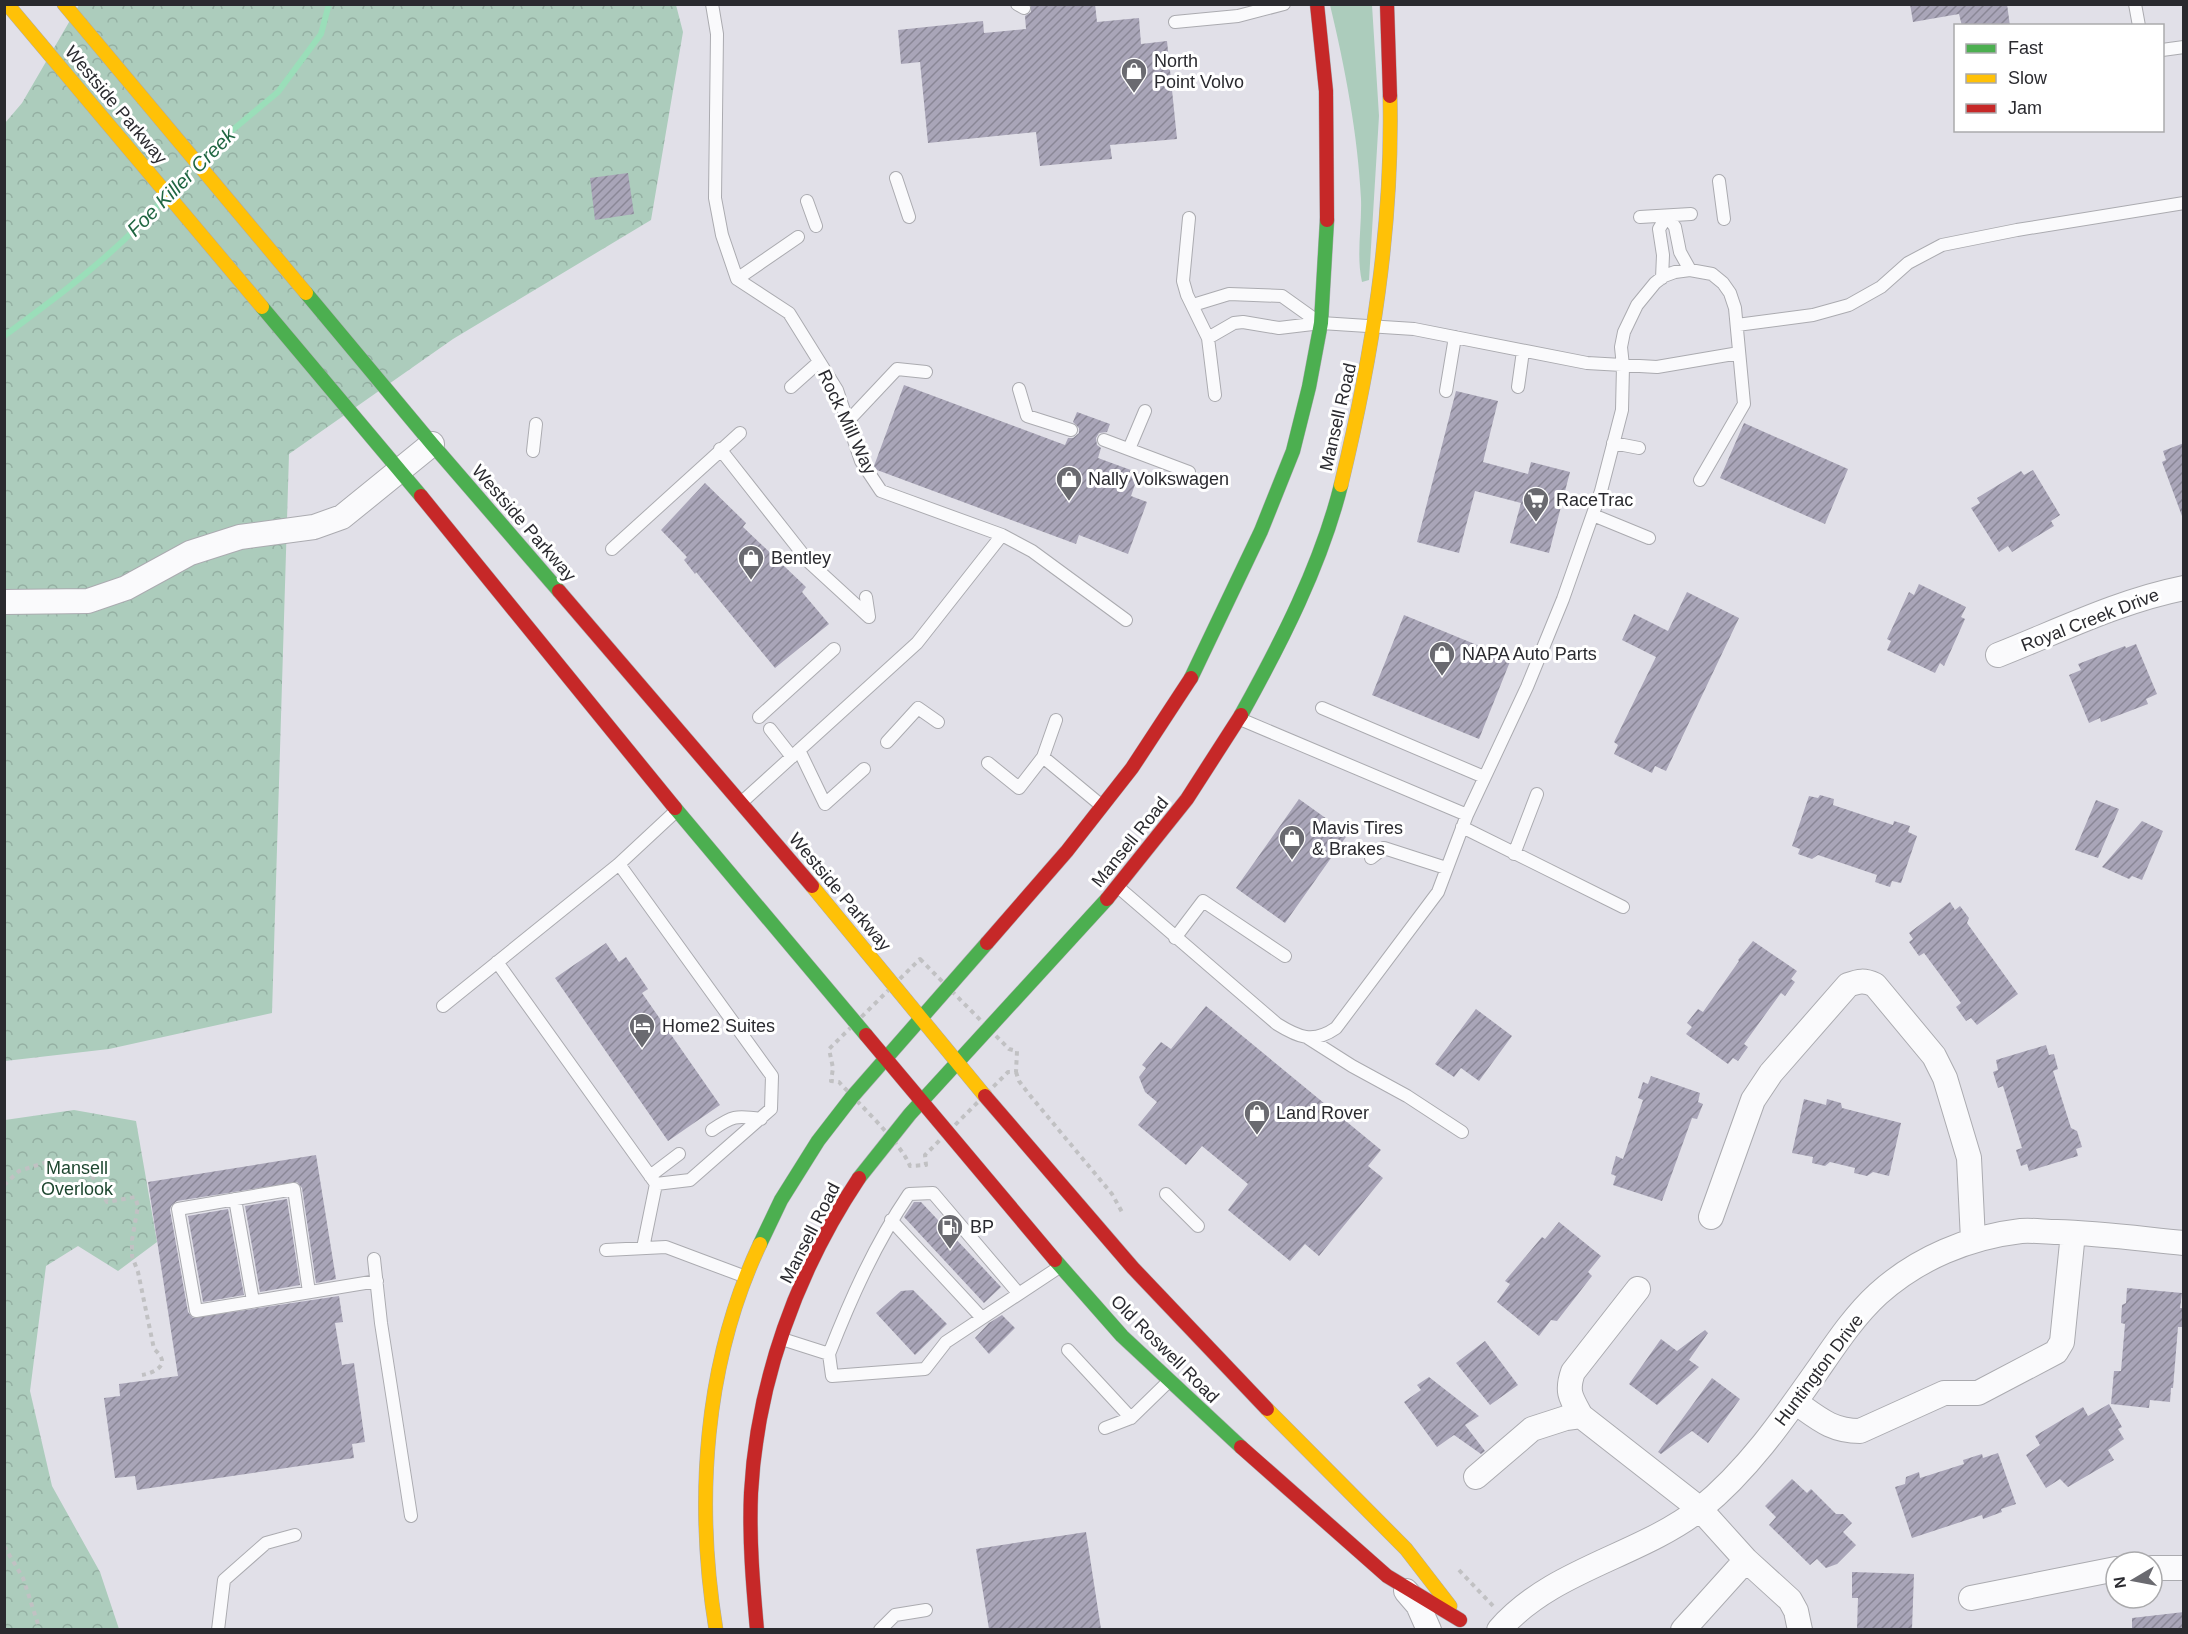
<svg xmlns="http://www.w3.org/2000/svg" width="2188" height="1634" font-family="Arial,sans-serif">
  <defs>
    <pattern id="forest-crowns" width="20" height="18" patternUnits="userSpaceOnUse" patternTransform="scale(1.5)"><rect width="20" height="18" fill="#acccbc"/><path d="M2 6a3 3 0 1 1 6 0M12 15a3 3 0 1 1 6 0" fill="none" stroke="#94afa2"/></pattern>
    <pattern id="building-hatch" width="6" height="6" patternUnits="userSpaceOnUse" patternTransform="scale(1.5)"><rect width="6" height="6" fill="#a9a5b8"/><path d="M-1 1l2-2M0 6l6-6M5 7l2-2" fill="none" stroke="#8a8796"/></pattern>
  </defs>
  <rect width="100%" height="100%" fill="#e1e0e8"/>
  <!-- grass -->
  <path fill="#acccbc" d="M 1330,5 L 1372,5 L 1379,116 L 1369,280 L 1362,282 C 1356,255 1362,227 1361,199 C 1358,136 1345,67 1330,5 Z"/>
  <!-- forest -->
  <path fill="url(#forest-crowns)" d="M 79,5 L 676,5 L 683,32 L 651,220 L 453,339 L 289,454 L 272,1013 L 109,1049 L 5,1061 L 5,123 L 22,103 Z
    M 74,1110 L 136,1121 L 157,1242 L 118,1271 L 78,1246 L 46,1266 L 30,1391 L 52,1486 L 100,1572 L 119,1629 L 5,1629 L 5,1120 Z"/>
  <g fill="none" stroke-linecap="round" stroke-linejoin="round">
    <!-- stream -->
    <path stroke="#9adeb9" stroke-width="6" d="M 204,154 L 278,92 L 321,34 L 329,4
      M 174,188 L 189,170
      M 4,336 C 60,295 115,254 161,202"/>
  </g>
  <!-- building -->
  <path fill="url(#building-hatch)" d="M 1031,4 L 1095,4 L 1097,22 L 1139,18 L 1141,44 L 1167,41 L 1177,139 L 1110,145 L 1112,159 L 1040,166 L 1036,132 L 928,143 L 920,62 L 901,64 L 898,30 L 983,21 L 984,33 L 1026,29 L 1025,16 L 1031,12 Z
    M 1910,4 L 2007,4 L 2010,26 L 1962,26 L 1959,14 L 1913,22 Z
    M 628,173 L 634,214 L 595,220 L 590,178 Z
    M 904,385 L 1065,445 L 1068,438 L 1073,438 L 1079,433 L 1079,428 L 1073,422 L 1077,412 L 1110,424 L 1107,432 L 1099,433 L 1096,438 L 1097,445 L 1101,448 L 1098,458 L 1139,473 L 1131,496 L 1147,502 L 1128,554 L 1079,535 L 1076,544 L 877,470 L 874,466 Z
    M 1456,391 L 1498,401 L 1483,462 L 1528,474 L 1531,462 L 1570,472 L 1549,553 L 1510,543 L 1521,503 L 1475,491 L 1459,553 L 1417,542 Z
    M 1744,423 L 1848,469 L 1825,524 L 1720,478 Z
    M 2184,443 L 2184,516 L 2182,516 L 2162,462 L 2166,460 L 2163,451 Z
    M 2033,470 L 2060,515 L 2051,521 L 2054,526 L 2012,552 L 2008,546 L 1999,552 L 1971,508 L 1980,503 L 1977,498 L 2021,471 L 2024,475 Z
    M 705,483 L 746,523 L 743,527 L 806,587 L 802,592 L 829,624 L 775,668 L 696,572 L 695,574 L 684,560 L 687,557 L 661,530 Z
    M 1919,584 L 1966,607 L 1961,617 L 1965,619 L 1944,666 L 1940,663 L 1935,673 L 1887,650 L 1891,641 L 1887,639 L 1909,592 L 1914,595 Z
    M 1687,592 L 1739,618 L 1666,771 L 1655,766 L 1652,773 L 1614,754 L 1618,745 L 1614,742 L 1656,657 L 1622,640 L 1634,614 L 1668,631 Z
    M 1404,615 L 1511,659 L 1479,739 L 1372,695 Z
    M 2136,644 L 2157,694 L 2146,699 L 2148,704 L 2101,722 L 2100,718 L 2089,723 L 2069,675 L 2081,670 L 2078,664 L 2125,646 L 2126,648 Z
    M 1820,795 L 1834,799 L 1833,805 L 1893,825 L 1894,821 L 1910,826 L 1908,832 L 1917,836 L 1901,883 L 1892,881 L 1890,887 L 1875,882 L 1877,875 L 1818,855 L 1812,859 L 1798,854 L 1800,849 L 1792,846 L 1809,796 L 1818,798 Z
    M 1299,799 L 1348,834 L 1285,923 L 1236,888 Z
    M 2096,800 L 2119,809 L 2098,858 L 2075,850 Z
    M 2142,821 L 2163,831 L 2142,880 L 2132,876 L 2129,879 L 2102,867 Z
    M 1950,902 L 1955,910 L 1960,906 L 1969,918 L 1967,923 L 2018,994 L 1977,1025 L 1971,1018 L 1966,1021 L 1956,1007 L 1961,1003 L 1924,953 L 1919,956 L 1909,942 L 1913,939 L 1909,933 Z
    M 1753,941 L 1797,971 L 1791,979 L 1795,982 L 1785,996 L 1781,993 L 1762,1019 L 1744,1044 L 1748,1047 L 1738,1061 L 1733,1058 L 1728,1064 L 1686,1034 L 1692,1027 L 1687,1023 L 1698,1009 L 1703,1012 L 1739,961 L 1738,960 Z
    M 606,943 L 619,962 L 626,957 L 648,989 L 642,993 L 720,1105 L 668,1141 L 555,978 Z
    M 1206,1006 L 1381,1150 L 1368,1166 L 1383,1178 L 1319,1256 L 1305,1244 L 1290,1261 L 1228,1210 L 1248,1184 L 1202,1146 L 1186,1165 L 1138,1125 L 1157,1102 L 1145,1092 L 1139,1077 L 1146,1068 L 1142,1065 L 1161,1042 L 1171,1049 Z
    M 1476,1009 L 1512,1036 L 1479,1081 L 1461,1068 L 1454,1077 L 1435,1064 Z
    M 2046,1045 L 2049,1055 L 2054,1054 L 2058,1069 L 2053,1071 L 2071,1128 L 2077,1131 L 2082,1147 L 2076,1149 L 2078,1156 L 2029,1171 L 2027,1164 L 2021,1166 L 2016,1150 L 2022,1148 L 2003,1086 L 1998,1088 L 1993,1072 L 1998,1070 L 1996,1060 Z
    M 1651,1076 L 1700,1093 L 1698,1102 L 1703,1104 L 1697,1119 L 1692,1118 L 1662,1201 L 1613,1185 L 1616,1176 L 1611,1174 L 1616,1156 L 1623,1159 L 1643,1100 L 1638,1098 L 1643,1082 L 1648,1084 Z
    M 1804,1099 L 1826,1105 L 1827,1099 L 1841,1103 L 1842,1108 L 1901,1123 L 1889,1176 L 1873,1172 L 1867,1176 L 1854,1173 L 1855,1168 L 1830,1162 L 1825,1166 L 1812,1163 L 1813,1157 L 1792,1153 Z
    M 316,1155 L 336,1279 L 316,1283 L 302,1188 L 297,1182 L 177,1201 L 171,1206 L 170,1210 L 188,1312 L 193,1318 L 339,1296 L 343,1322 L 335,1323 L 342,1365 L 354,1363 L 365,1442 L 352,1444 L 354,1458 L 137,1490 L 135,1476 L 115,1478 L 104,1398 L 120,1396 L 119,1384 L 178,1376 L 148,1182 Z
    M 287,1199 L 300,1285 L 260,1292 L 245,1206 Z
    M 914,1202 L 921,1202 L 1001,1287 L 984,1303 L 904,1217 Z
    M 228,1209 L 244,1295 L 203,1302 L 188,1216 Z
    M 1559,1222 L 1601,1256 L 1588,1272 L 1592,1276 L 1557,1321 L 1551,1320 L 1539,1336 L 1497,1302 L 1510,1284 L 1505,1281 L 1542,1237 L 1545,1239 Z
    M 2127,1288 L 2182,1293 L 2180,1308 L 2184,1308 L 2182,1327 L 2178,1327 L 2173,1388 L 2171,1388 L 2170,1402 L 2150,1400 L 2149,1408 L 2111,1404 L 2114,1371 L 2121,1371 L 2125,1324 L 2121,1323 L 2122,1305 L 2126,1303 Z
    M 913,1290 L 947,1324 L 915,1355 L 876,1313 L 901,1291 Z
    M 1002,1315 L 1015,1328 L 989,1354 L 975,1338 L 989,1323 Z
    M 1705,1330 L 1708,1333 L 1689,1360 L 1699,1367 L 1657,1405 L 1629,1384 L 1661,1339 L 1677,1351 Z
    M 1485,1341 L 1518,1385 L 1490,1405 L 1456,1363 Z
    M 1429,1377 L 1479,1416 L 1465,1425 L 1485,1451 L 1481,1454 L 1454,1435 L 1437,1447 L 1404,1402 L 1421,1390 L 1417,1385 Z
    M 1712,1378 L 1740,1399 L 1708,1443 L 1692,1431 L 1661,1454 L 1658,1452 Z
    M 2109,1404 L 2122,1427 L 2118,1429 L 2124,1439 L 2108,1450 L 2114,1460 L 2068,1487 L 2060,1479 L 2046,1488 L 2026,1455 L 2040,1445 L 2035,1436 L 2083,1407 L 2088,1416 Z
    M 1998,1453 L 2016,1504 L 2001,1509 L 2002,1512 L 1983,1519 L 1982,1515 L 1912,1538 L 1895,1487 L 1905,1484 L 1906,1477 L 1919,1472 L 1920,1478 L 1964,1464 L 1963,1460 L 1982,1454 L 1983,1458 Z
    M 1792,1479 L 1807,1493 L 1811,1489 L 1836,1514 L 1843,1514 L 1852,1523 L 1843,1532 L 1856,1545 L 1837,1564 L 1826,1568 L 1817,1559 L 1810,1565 L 1769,1525 L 1776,1517 L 1765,1506 Z
    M 1086,1532 L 1101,1629 L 989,1629 L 976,1549 Z
    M 1852,1572 L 1914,1574 L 1912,1629 L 1857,1629 L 1858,1598 L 1852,1598 Z
    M 2184,1612 L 2184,1629 L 2132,1629 L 2132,1618 Z"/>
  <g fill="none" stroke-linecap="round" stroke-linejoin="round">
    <!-- lane casing -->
    <g stroke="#ababb0" stroke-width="14">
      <path id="lane" d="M 712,4 L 717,34 L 715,198 L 722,235 L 737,279 L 789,313 L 837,390 L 861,461 L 881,491 L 1002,535 L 1032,551 L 1126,620
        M 1017,4 L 1024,8
        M 2135,4 L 2139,26
        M 1175,22 L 1238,16 L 1284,4
        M 2162,50 L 2184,47
        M 896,178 L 909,217
        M 1719,181 L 1724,219
        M 807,201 L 816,226
        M 1667,216 L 1675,227 L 1680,252 L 1690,270
        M 1640,217 L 1691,214
        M 1189,218 L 1183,281 L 1187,295 L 1208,338 L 1215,395
        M 1662,278 L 1663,255 L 1659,229 L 1667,216
        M 737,279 L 798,237
        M 1193,305 L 1229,294 L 1282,296 L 1317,321
        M 1737,325 L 1813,315 L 1849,305 L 1881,287 L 1908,263 L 1942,245 L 2017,230 L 2184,203
        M 1208,338 L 1234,323 L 1243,322 L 1279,328 L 1321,323 L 1414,329 L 1587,363 L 1657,367 L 1739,353
        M 791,387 L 819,362
        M 1518,387 L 1523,351
        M 1019,389 L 1027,416 L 1071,430
        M 1446,391 L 1455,337
        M 848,421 L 897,369 L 926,372
        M 1104,440 L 1189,472
        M 1613,443 L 1639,448
        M 720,449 L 809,562 L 869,617
        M 1129,449 L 1145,411
        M 533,451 L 536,424
        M 1593,515 L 1649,538
        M 612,549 L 740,433
        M 866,597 L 869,617
        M 1322,708 L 1484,777
        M 759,717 L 834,649
        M 1240,719 L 1467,815
        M 770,729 L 792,757
        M 887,742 L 918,708 L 938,722
        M 799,750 L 825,804 L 864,769
        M 1043,757 L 1102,806
        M 988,763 L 1019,788 L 1043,757 L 1056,720
        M 742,802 L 917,643 L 1002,535
        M 1462,827 L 1623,907
        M 1514,854 L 1537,794
        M 1371,858 L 1384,848 L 1446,868
        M 1118,887 L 1277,1024 C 1298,1037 1313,1044 1336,1028 L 1438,892 L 1467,815 L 1527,687 L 1563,599 L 1601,491 L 1622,410 L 1623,366 L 1621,347 L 1624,332 L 1637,305 L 1655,283 L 1664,276 L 1675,272 L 1690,270 L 1712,274 L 1723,283 L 1730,293 L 1735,308 L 1744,404 L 1700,480
        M 1175,938 L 1203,901 L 1285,956
        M 497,962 L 656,1184
        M 443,1006 L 619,864
        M 1308,1038 L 1352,1066 L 1407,1096 L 1462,1132
        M 712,1130 C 732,1116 736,1115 761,1119
        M 650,1176 L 679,1154
        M 1166,1194 L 1198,1226
        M 235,1199 L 253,1301
        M 891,1220 L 982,1318
        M 643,1248 L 656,1184 L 690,1180 L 771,1109 L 772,1076 L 619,864 L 676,811
        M 606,1250 L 666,1247 L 746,1277
        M 374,1259 L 381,1323 L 411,1516
        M 309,1292 L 294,1189 L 178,1209 L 196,1311 L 377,1281
        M 782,1339 L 829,1354 L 832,1376 L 925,1369 L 946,1342 L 1058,1268
        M 1068,1350 L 1131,1418
        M 829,1354 C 851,1298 875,1244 909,1194 L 933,1193 L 1019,1294
        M 1105,1428 L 1131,1418 L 1168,1382
        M 218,1630 L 224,1580 L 266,1543 L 295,1535
        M 880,1630 L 895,1615 L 926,1610"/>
    </g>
    <!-- street casing -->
    <g stroke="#ababb0" stroke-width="26">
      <path id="street" d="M 4,602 L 88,601 L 126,588 L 190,553 L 240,537 L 314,527 L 342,517 L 432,444
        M 1998,655 C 2059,631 2119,601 2184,588
        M 1711,1217 L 1753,1100 L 1771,1073 L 1848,985 C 1859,981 1864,980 1875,985 L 1934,1056 L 1945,1078 L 1969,1158 L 1973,1240
        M 1638,1289 L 1573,1372 C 1566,1392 1571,1398 1581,1416 L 1700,1509 L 1746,1560
        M 1795,1402 C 1818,1418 1831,1431 1860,1431 L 1944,1393 L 1978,1393 L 2056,1352 L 2062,1342 L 2073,1233
        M 1476,1477 L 1532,1429 L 1566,1418 L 1581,1416
        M 2152,1568 L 2184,1568
        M 1406,1591 L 1418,1605 L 1429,1630
        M 1971,1598 L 2116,1569
        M 1499,1630 C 1552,1569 1638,1557 1700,1509 C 1747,1471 1782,1421 1817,1371 C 1835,1345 1854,1316 1878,1294 C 1918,1258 1969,1237 2021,1231 C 2033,1230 2045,1232 2057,1232 C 2099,1233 2142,1239 2184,1243
        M 1683,1630 L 1746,1560 L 1790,1600 L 1796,1611 L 1800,1630"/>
    </g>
    <!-- fast casing -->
    <g stroke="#ababb0" stroke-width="15">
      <path id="fast" d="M 306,293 L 432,444 L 559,591
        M 262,307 L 421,496
        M 1191,678 L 1261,531 L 1293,451 L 1309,387 L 1321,323 L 1327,220
        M 1241,715 C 1281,643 1321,565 1341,485
        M 675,808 L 866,1035
        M 859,1178 L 910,1114 L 1107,899
        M 760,1244 L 781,1200 L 818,1141 L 852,1097 L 987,943
        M 1055,1260 L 1122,1336 L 1241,1447"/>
    </g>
    <!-- slow casing -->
    <g stroke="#ababb0" stroke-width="15">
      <path id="slow" d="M 7,4 L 262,307
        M 64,4 L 306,293
        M 1341,485 C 1372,357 1393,228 1390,96
        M 812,886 L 985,1096
        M 1267,1409 L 1406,1549 L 1450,1606
        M 716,1630 C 695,1501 704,1363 760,1244"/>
    </g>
    <!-- jam casing -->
    <g stroke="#ababb0" stroke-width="15">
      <path id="jam" d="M 1317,4 L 1326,91 L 1327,220
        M 1387,4 L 1390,96
        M 421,496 L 675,808
        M 559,591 L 812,886
        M 1107,899 L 1187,799 L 1241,715
        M 987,943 L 1067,851 L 1132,768 L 1191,678
        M 866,1035 L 1055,1260
        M 985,1096 L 1133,1268 L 1267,1409
        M 1241,1447 L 1387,1576 L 1460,1620
        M 757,1630 C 753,1585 749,1539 751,1493 C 757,1381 797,1271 859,1178"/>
    </g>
    <!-- path -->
    <path stroke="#c1c1c3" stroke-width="4" stroke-dasharray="4.5 4.5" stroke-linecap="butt" d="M 920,959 L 1009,1049 L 1017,1051 L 1016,1072 L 1008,1072 L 925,1155 L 926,1165 L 910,1166 C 902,1144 857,1102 839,1082 L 831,1081 L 833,1068 L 829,1049 Z
      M 1016,1072 L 1019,1081 L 1028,1093 L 1112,1194 L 1122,1212
      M 4,1185 L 19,1171 L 47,1162 L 88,1169 L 107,1202 L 135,1197 L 138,1206 L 132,1240 L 132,1256 L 138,1272 L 154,1349 C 171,1363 158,1372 142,1375
      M 4,1546 L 23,1578 L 40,1630
      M 1459,1570 L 1493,1606"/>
    <!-- lane -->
    <use href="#lane" stroke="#fafafc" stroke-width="12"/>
    <!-- street -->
    <use href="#street" stroke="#fafafc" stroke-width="24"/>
    <!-- fast -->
    <use href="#fast" stroke="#4caf50" stroke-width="14"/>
    <!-- slow -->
    <use href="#slow" stroke="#ffc107" stroke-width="14"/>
    <!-- jam -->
    <use href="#jam" stroke="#c62828" stroke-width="14"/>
  </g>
  <!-- icons -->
  <defs>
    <g id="shop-pin" transform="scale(1.35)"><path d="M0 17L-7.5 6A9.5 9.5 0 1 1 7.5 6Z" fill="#6a6a70" stroke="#fff"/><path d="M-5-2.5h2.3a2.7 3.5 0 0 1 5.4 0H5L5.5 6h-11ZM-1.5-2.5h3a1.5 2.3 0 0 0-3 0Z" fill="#fff"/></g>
    <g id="supermarket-pin" transform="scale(1.35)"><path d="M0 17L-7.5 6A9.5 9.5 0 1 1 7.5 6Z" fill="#6a6a70" stroke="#fff"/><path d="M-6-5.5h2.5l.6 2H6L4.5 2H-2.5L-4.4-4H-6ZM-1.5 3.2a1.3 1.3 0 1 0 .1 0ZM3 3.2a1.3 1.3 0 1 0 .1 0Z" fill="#fff"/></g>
    <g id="hotel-pin" transform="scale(1.35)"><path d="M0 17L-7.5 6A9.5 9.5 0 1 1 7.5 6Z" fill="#6a6a70" stroke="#fff"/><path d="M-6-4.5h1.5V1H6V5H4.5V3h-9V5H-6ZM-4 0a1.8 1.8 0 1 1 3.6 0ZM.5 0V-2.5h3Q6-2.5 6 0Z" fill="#fff"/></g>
    <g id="fuel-pin" transform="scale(1.35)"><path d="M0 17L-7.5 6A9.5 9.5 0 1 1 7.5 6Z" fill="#6a6a70" stroke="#fff"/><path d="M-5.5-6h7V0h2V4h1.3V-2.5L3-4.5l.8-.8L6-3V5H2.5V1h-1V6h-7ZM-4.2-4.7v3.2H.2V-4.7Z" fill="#fff"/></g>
  </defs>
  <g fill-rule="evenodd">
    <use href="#shop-pin" x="1134" y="71"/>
    <use href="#shop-pin" x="1069" y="479"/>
    <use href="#supermarket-pin" x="1536" y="500"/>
    <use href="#shop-pin" x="751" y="558"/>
    <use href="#shop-pin" x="1442" y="654"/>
    <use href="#shop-pin" x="1292" y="838"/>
    <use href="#hotel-pin" x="642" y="1026"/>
    <use href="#shop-pin" x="1257" y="1113"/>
    <use href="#fuel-pin" x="950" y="1227"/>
  </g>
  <g text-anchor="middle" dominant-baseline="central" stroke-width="6" stroke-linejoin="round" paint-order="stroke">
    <!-- poi labels -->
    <g font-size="18" fill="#2a2a2f" stroke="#fff" text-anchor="start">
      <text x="1154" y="61">North<tspan x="1154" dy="21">Point Volvo</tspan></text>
      <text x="1088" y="479">Nally Volkswagen</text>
      <text x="1556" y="500">RaceTrac</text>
      <text x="771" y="558">Bentley</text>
      <text x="1462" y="654">NAPA Auto Parts</text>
      <text x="1312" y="828">Mavis Tires<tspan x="1312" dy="21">&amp; Brakes</tspan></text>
      <text x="662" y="1026">Home2 Suites</text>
      <text x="1276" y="1113">Land Rover</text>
      <text x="970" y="1227">BP</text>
    </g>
    <!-- street labels -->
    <g font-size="18" fill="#2a2a2f" stroke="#fff">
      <text transform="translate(116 105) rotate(50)">Westside Parkway</text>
      <text transform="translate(1338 417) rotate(-77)">Mansell Road</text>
      <text transform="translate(847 422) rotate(65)">Rock Mill Way</text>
      <text transform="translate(524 523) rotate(49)">Westside Parkway</text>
      <text transform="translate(2090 620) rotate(-21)">Royal Creek Drive</text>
      <text transform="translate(1130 842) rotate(-51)">Mansell Road</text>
      <text transform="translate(840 892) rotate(50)">Westside Parkway</text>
      <text transform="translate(810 1233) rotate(-63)">Mansell Road</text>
      <text transform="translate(1165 1349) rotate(45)">Old Roswell Road</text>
      <text transform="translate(1819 1370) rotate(-53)">Huntington Drive</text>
    </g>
    <!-- park labels -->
    <g font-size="18" fill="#1e4730" stroke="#fff">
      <text x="77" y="1168">Mansell<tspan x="77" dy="21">Overlook</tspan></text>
    </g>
    <!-- water labels -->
    <g font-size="20" font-style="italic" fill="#206642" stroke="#fff">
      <text transform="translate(181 182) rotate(-45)">Foe Killer Creek</text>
    </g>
  </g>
  <!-- border -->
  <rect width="2188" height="1634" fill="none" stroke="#2a2a2f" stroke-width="12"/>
  <!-- legend -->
  <rect x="1954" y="24" width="210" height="108" fill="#ffffff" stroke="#aaaaac" stroke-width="1.5"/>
  <rect x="1966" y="44" width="30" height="9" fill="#4caf50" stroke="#aaaaac" stroke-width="1.5"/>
  <text x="2008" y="54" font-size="18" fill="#2a2a2f">Fast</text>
  <rect x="1966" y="74" width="30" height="9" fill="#ffc107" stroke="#aaaaac" stroke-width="1.5"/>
  <text x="2008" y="84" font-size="18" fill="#2a2a2f">Slow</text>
  <rect x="1966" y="104" width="30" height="9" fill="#c62828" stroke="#aaaaac" stroke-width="1.5"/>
  <text x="2008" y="114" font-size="18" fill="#2a2a2f">Jam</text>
  <!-- north arrow -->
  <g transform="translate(2134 1580) rotate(260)"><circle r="28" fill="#ffffff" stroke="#aaaaac" stroke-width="1.5"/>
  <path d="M0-4.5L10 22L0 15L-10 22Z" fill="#6a6a70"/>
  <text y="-9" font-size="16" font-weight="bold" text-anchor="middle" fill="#2a2a2f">N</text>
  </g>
</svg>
